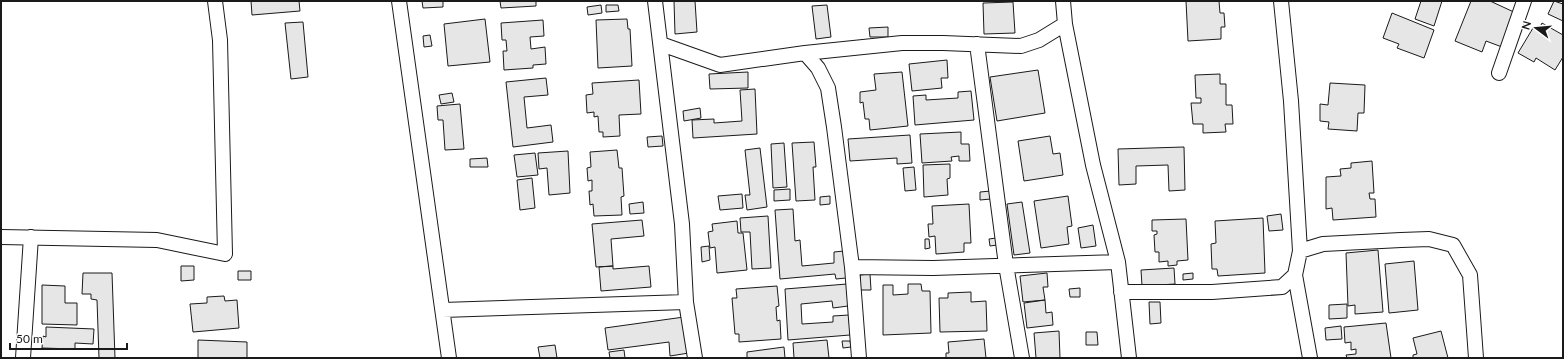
<svg xmlns="http://www.w3.org/2000/svg" width="1564" height="359" font-family="Lato,sans-serif">
  <rect width="100%" height="100%" fill="#fff"/>
  <!-- building -->
  <path fill="#e6e6e6" stroke="#1a1a1a" d="M 251,1 L 299,1 L 300,11 L 252,15 Z
    M 422,1 L 443,1 L 443,7 L 423,8 Z
    M 500,1 L 536,1 L 536,6 L 501,8 Z
    M 674,1 L 695,1 L 697,32 L 675,34 Z
    M 1186,1 L 1219,1 L 1220,13 L 1224,13 L 1225,27 L 1221,27 L 1221,39 L 1188,41 Z
    M 1421,1 L 1442,1 L 1434,26 L 1415,19 Z
    M 1471,1 L 1490,1 L 1516,13 L 1502,47 L 1486,41 L 1482,52 L 1455,41 Z
    M 1554,1 L 1563,4 L 1563,21 L 1548,14 Z
    M 1013,2 L 1015,33 L 984,34 L 983,3 Z
    M 601,5 L 602,13 L 588,15 L 587,7 Z
    M 606,5 L 618,5 L 619,11 L 606,12 Z
    M 827,5 L 831,37 L 816,39 L 812,6 Z
    M 1392,13 L 1434,30 L 1424,58 L 1397,48 L 1399,44 L 1383,38 Z
    M 485,19 L 490,62 L 448,66 L 444,24 Z
    M 627,19 L 628,29 L 630,29 L 632,66 L 598,68 L 596,20 Z
    M 543,20 L 544,36 L 530,37 L 531,49 L 545,47 L 546,64 L 533,65 L 533,68 L 504,70 L 503,51 L 507,51 L 506,40 L 502,40 L 501,23 Z
    M 303,22 L 308,77 L 291,79 L 285,23 Z
    M 1542,23 L 1563,35 L 1563,57 L 1555,70 L 1536,58 L 1534,62 L 1518,53 L 1533,28 L 1538,31 Z
    M 888,27 L 888,37 L 870,37 L 869,28 Z
    M 430,35 L 432,46 L 424,47 L 423,36 Z
    M 947,60 L 948,78 L 941,78 L 942,88 L 912,91 L 909,64 Z
    M 1038,70 L 1045,113 L 997,121 L 990,77 Z
    M 748,72 L 748,88 L 710,89 L 709,74 Z
    M 902,72 L 908,126 L 870,130 L 869,119 L 865,119 L 863,102 L 860,103 L 860,92 L 876,90 L 874,74 Z
    M 1220,74 L 1220,84 L 1226,84 L 1226,105 L 1232,105 L 1233,124 L 1225,124 L 1226,132 L 1203,133 L 1203,124 L 1193,124 L 1191,103 L 1201,103 L 1201,98 L 1196,98 L 1195,75 Z
    M 546,78 L 548,95 L 524,97 L 527,128 L 551,125 L 553,142 L 513,147 L 506,82 Z
    M 639,80 L 641,114 L 619,115 L 620,136 L 603,137 L 603,132 L 599,132 L 598,116 L 594,117 L 594,112 L 587,113 L 586,95 L 593,94 L 592,83 Z
    M 1330,83 L 1365,85 L 1364,113 L 1358,113 L 1357,131 L 1328,129 L 1329,122 L 1320,121 L 1320,104 L 1328,105 Z
    M 755,89 L 757,134 L 693,138 L 692,120 L 714,119 L 714,123 L 742,121 L 740,90 Z
    M 971,91 L 974,120 L 915,125 L 913,96 L 926,95 L 926,100 L 958,98 L 958,92 Z
    M 452,93 L 454,102 L 441,104 L 439,95 Z
    M 460,104 L 464,149 L 445,150 L 443,120 L 438,120 L 437,106 Z
    M 700,108 L 701,118 L 684,121 L 683,111 Z
    M 961,132 L 961,144 L 969,144 L 970,161 L 959,161 L 959,156 L 951,157 L 952,161 L 922,163 L 920,134 Z
    M 910,135 L 912,163 L 897,164 L 897,158 L 850,161 L 848,139 Z
    M 662,136 L 663,146 L 648,147 L 647,137 Z
    M 1050,136 L 1053,154 L 1060,153 L 1063,175 L 1024,181 L 1018,141 Z
    M 814,142 L 816,167 L 813,167 L 815,200 L 796,201 L 792,143 Z
    M 784,143 L 787,187 L 773,188 L 771,144 Z
    M 1184,147 L 1185,190 L 1169,191 L 1168,165 L 1136,166 L 1136,184 L 1119,185 L 1118,149 Z
    M 760,148 L 767,207 L 747,210 L 745,195 L 750,195 L 745,150 Z
    M 617,150 L 619,168 L 622,168 L 624,196 L 621,197 L 622,215 L 594,216 L 593,204 L 590,205 L 589,191 L 592,191 L 592,180 L 588,181 L 587,168 L 591,167 L 590,152 Z
    M 568,151 L 570,193 L 549,195 L 547,168 L 539,169 L 538,153 Z
    M 535,153 L 538,175 L 517,177 L 514,155 Z
    M 487,158 L 488,167 L 470,167 L 470,159 Z
    M 1372,161 L 1374,193 L 1369,193 L 1370,199 L 1375,199 L 1376,217 L 1333,220 L 1332,208 L 1326,209 L 1326,177 L 1341,176 L 1340,169 L 1351,168 L 1351,163 Z
    M 950,164 L 950,178 L 947,179 L 948,195 L 924,197 L 923,165 Z
    M 914,167 L 916,190 L 905,191 L 903,168 Z
    M 532,178 L 535,208 L 520,210 L 517,180 Z
    M 790,189 L 790,200 L 774,201 L 774,190 Z
    M 991,191 L 991,199 L 980,200 L 980,192 Z
    M 742,194 L 743,208 L 720,210 L 718,196 Z
    M 830,196 L 830,204 L 820,205 L 820,197 Z
    M 1068,196 L 1072,226 L 1067,227 L 1069,244 L 1041,248 L 1034,201 Z
    M 643,202 L 644,213 L 630,214 L 629,204 Z
    M 1022,202 L 1030,253 L 1014,255 L 1007,204 Z
    M 969,204 L 971,243 L 964,243 L 964,252 L 936,254 L 935,236 L 929,237 L 928,224 L 933,224 L 932,206 Z
    M 793,209 L 795,241 L 800,240 L 802,266 L 834,263 L 834,252 L 844,251 L 846,278 L 836,279 L 835,274 L 780,279 L 775,210 Z
    M 1281,214 L 1283,230 L 1269,231 L 1267,216 Z
    M 768,216 L 771,268 L 752,269 L 750,232 L 741,232 L 740,218 Z
    M 1263,218 L 1265,273 L 1218,276 L 1217,269 L 1212,269 L 1211,244 L 1216,243 L 1215,221 Z
    M 1186,219 L 1188,260 L 1177,261 L 1177,265 L 1168,266 L 1168,261 L 1159,262 L 1159,252 L 1155,252 L 1154,235 L 1157,234 L 1157,231 L 1152,231 L 1152,220 Z
    M 642,220 L 644,236 L 611,239 L 613,266 L 596,267 L 592,224 Z
    M 737,221 L 738,233 L 743,233 L 747,270 L 717,273 L 715,247 L 710,248 L 708,232 L 713,231 L 712,224 Z
    M 1093,225 L 1096,246 L 1081,248 L 1078,228 Z
    M 996,238 L 997,245 L 990,246 L 989,239 Z
    M 925,239 L 929,239 L 930,248 L 925,249 Z
    M 709,246 L 710,260 L 702,262 L 701,247 Z
    M 1378,250 L 1383,312 L 1355,314 L 1355,305 L 1348,306 L 1346,253 Z
    M 1414,261 L 1418,310 L 1389,313 L 1385,264 Z
    M 181,266 L 194,266 L 194,280 L 181,281 Z
    M 613,266 L 613,269 L 649,266 L 651,287 L 601,291 L 599,267 Z
    M 1174,268 L 1175,284 L 1142,286 L 1141,270 Z
    M 238,271 L 251,271 L 251,280 L 238,280 Z
    M 83,273 L 112,273 L 115,358 L 47,358 L 99,358 L 97,300 L 91,299 L 91,294 L 82,294 Z
    M 1047,273 L 1048,287 L 1043,287 L 1045,300 L 1023,302 L 1020,276 Z
    M 1193,273 L 1193,279 L 1183,280 L 1183,274 Z
    M 870,274 L 871,290 L 860,290 L 860,275 Z
    M 847,284 L 848,306 L 833,308 L 832,301 L 801,304 L 802,324 L 833,322 L 833,316 L 849,315 L 850,335 L 788,340 L 785,289 Z
    M 908,284 L 921,284 L 922,291 L 930,291 L 931,333 L 883,335 L 883,285 L 893,285 L 893,295 L 908,294 Z
    M 42,285 L 65,286 L 65,303 L 77,303 L 77,325 L 42,324 Z
    M 777,286 L 779,306 L 776,307 L 777,321 L 780,320 L 781,339 L 739,342 L 739,334 L 735,334 L 732,298 L 737,298 L 736,289 Z
    M 1080,288 L 1080,297 L 1070,297 L 1069,289 Z
    M 971,292 L 971,302 L 986,301 L 987,331 L 940,332 L 939,298 L 948,298 L 948,293 Z
    M 224,296 L 225,301 L 237,300 L 239,328 L 193,332 L 190,304 L 207,303 L 207,297 Z
    M 1045,300 L 1046,313 L 1052,312 L 1053,325 L 1027,328 L 1024,303 Z
    M 1149,302 L 1160,302 L 1161,323 L 1150,324 Z
    M 1347,304 L 1347,318 L 1329,319 L 1329,305 Z
    M 684,317 L 689,353 L 670,356 L 669,342 L 608,350 L 605,328 Z
    M 1386,323 L 1391,358 L 1347,358 L 1346,355 L 1356,354 L 1356,349 L 1351,350 L 1351,342 L 1345,343 L 1344,327 Z
    M 1341,326 L 1342,339 L 1326,340 L 1325,328 Z
    M 46,327 L 94,329 L 93,344 L 75,343 L 75,349 L 42,348 L 43,336 L 46,337 Z
    M 1059,331 L 1060,358 L 1036,358 L 1034,333 Z
    M 1441,331 L 1448,358 L 1413,358 L 1413,355 L 1417,354 L 1413,338 Z
    M 1086,332 L 1097,332 L 1098,345 L 1086,345 Z
    M 984,339 L 986,358 L 946,358 L 946,353 L 949,353 L 948,342 Z
    M 198,340 L 247,342 L 247,358 L 198,358 Z
    M 827,340 L 829,358 L 794,358 L 793,343 Z
    M 842,341 L 850,341 L 851,347 L 843,348 Z
    M 555,345 L 557,358 L 540,358 L 538,347 Z
    M 784,347 L 785,358 L 747,358 L 747,352 Z
    M 624,350 L 625,358 L 610,358 L 609,352 Z"/>
  <g fill="none" stroke-linecap="round" stroke-linejoin="round">
    <!-- minor casing -->
    <g stroke="#1a1a1a" stroke-width="16">
      <path id="minor" d="M 399,1 L 449,358
        M 655,1 L 682,224 L 686,302 L 695,358
        M 1063,1 L 1065,24 L 1093,165 L 1118,262 L 1129,358
        M 661,44 L 720,65 L 805,53 L 902,43 L 943,43 L 1021,46 L 1039,40 L 1065,24
        M 977,44 L 1006,265 L 1022,358
        M 805,53 L 818,68 L 828,88 L 834,127 L 852,267 L 859,358
        M 1499,73 L 1524,1
        M 1,237 L 157,240 L 225,254 L 220,40 L 215,1
        M 1300,251 L 1323,244 L 1401,240 L 1429,239 L 1453,245 L 1470,275 L 1476,358
        M 852,267 L 933,268 L 1118,262
        M 1295,275 L 1310,358
        M 1121,292 L 1212,292 L 1282,287 L 1295,275 L 1300,251 L 1291,101 L 1281,1
        M 443,310 L 686,302
        M 23,358 L 31,237"/>
    </g>
    <!-- minor -->
    <use href="#minor" stroke="#fff" stroke-width="14"/>
  </g>
  <!-- border -->
  <rect width="1564" height="359" fill="none" stroke="#1a1a1a" stroke-width="4"/>
  <!-- north arrow -->
  <g transform="translate(1536 28) rotate(286)" stroke="#ffffff" stroke-width="3" paint-order="stroke">
  <path d="M0-3L7 15L0 10L-7 15Z" fill="#1a1a1a"/>
  <text y="-6" font-size="11" font-weight="bold" text-anchor="middle" fill="#1a1a1a">N</text>
  </g>
  <!-- scale -->
  <path d="M10 343v6h117v-6" fill="none" stroke="#1a1a1a" stroke-width="2"/>
  <text x="16" y="343" font-size="12" fill="#1a1a1a" stroke="#ffffff" stroke-width="3" paint-order="stroke">50 m</text>
</svg>
